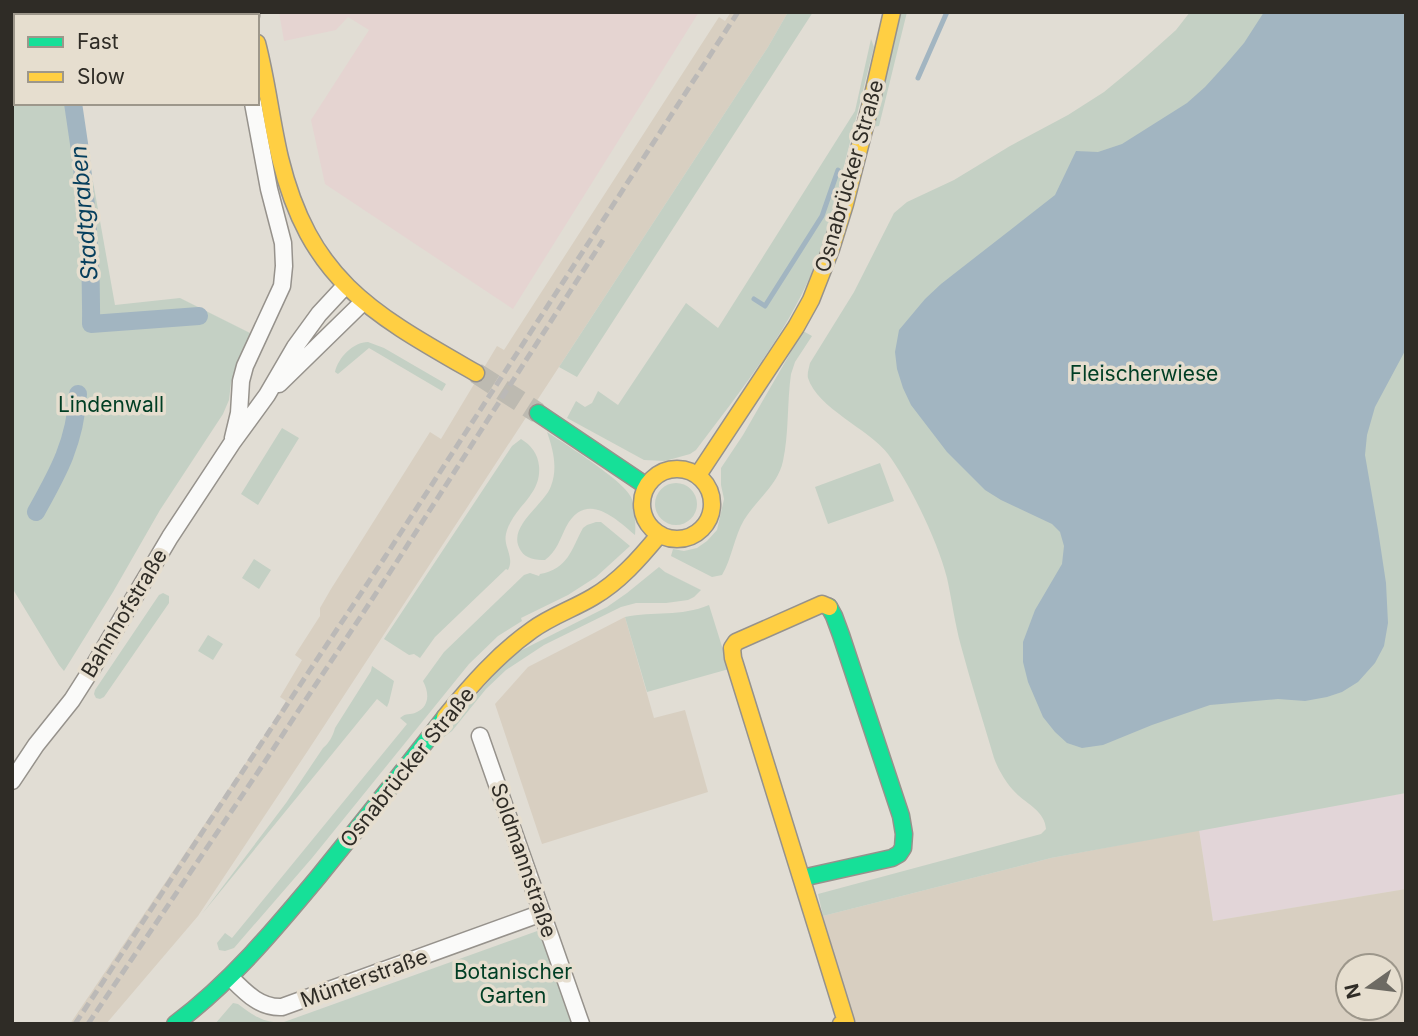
<svg xmlns="http://www.w3.org/2000/svg" width="1418" height="1036" font-family="Inter,sans-serif">
  <rect width="100%" height="100%" fill="#e1ddd4"/>
  <!-- commercial -->
  <path fill="#e5d4d1" d="M 279,12 L 699,12 L 513,309 L 325,184 L 311,120 L 369,30 L 348,17 L 336,30 L 284,41 Z"/>
  <!-- industrial -->
  <path fill="#e2d5d8" d="M 1406,793 L 1406,889 L 1213,921 L 1199,830 Z"/>
  <!-- built -->
  <path fill="#d8cfc1" fill-rule="evenodd" d="M 731,12 L 788,12 L 768,47 L 540,396 L 309,749 L 198,916 L 106,1024 L 70,1024 L 272,724 L 286,701 L 280,697 L 302,660 L 295,655 L 320,616 L 320,608 L 331,589 L 430,432 L 441,439 L 497,346 L 504,350 L 719,17 L 725,21 Z
    M 625,617 L 654,718 L 685,710 L 708,792 L 542,844 L 495,704 L 528,667 Z
    M 1199,830 L 1213,921 L 1406,889 L 1406,1024 L 855,1024 L 823,916 L 1051,858 ZM 1348,966 L 1390,966 L 1390,1008 L 1348,1008 Z"/>
  <!-- green -->
  <path fill="#c4d0c4" d="M 12,12 L 63,12 L 64,16 L 16,16 L 16,103 L 79,103 L 115,305 L 180,298 L 250,333 L 231,383 L 229,400 L 223,414 L 160,510 L 113,592 L 64,671 L 59,665 L 14,591 L 12,594 Z
    M 788,12 L 813,12 L 577,377 L 559,367 L 768,47 Z
    M 900,12 L 907,12 L 879,126 L 872,127 Z
    M 1190,12 L 1406,12 L 1406,793 L 1051,858 L 823,916 L 818,894 L 1041,834 L 1046,829 C 1045,810 1024,803 1013,790 C 1005,781 998,769 994,758 C 983,721 971,683 961,646 C 955,624 952,601 947,578 C 938,542 910,484 888,454 C 869,429 817,408 808,378 C 807,373 809,368 810,363 L 854,292 L 894,213 L 907,202 L 954,180 L 1010,146 L 1068,115 L 1104,92 L 1138,64 L 1176,30 Z
    M 871,39 L 874,47 C 864,87 854,126 844,166 C 835,202 827,238 812,272 C 784,338 738,394 696,450 L 690,454 L 665,461 L 644,460 L 567,418 L 576,401 L 585,407 L 592,403 L 598,391 L 618,405 L 686,303 L 718,328 L 855,111 Z
    M 803,331 L 812,336 L 795,362 L 791,374 C 787,402 789,434 783,461 C 778,485 756,500 744,520 C 734,537 732,558 722,575 L 712,577 L 671,556 L 673,549 L 684,551 L 697,548 L 707,541 L 717,530 L 724,499 L 721,485 L 721,468 L 743,435 Z
    M 368,342 L 384,348 L 446,384 L 442,391 L 369,348 L 338,374 L 335,372 C 338,358 353,342 368,342 Z
    M 282,428 L 299,438 L 258,505 L 241,494 Z
    M 547,432 C 565,444 623,480 631,497 C 635,506 636,525 635,535 C 615,518 586,490 566,527 C 560,539 557,551 545,560 C 536,560 526,559 521,551 C 505,527 544,506 551,486 C 558,468 553,449 547,432 Z
    M 521,439 C 531,445 538,454 539,466 C 542,496 512,507 506,534 C 503,547 515,557 508,570 L 506,569 L 435,637 L 420,658 L 414,654 L 409,655 L 384,639 L 512,446 Z
    M 880,463 L 894,501 L 828,524 L 815,487 Z
    M655 504a21 21 0 1 1 42 0a21 21 0 1 1-42 0Z
    M 596,522 L 601,522 L 630,546 L 596,577 L 568,595 L 521,618 L 522,621 L 498,636 L 469,664 L 312,858 L 234,948 L 225,951 L 219,950 L 217,943 L 225,933 L 232,938 L 407,724 L 400,718 C 407,712 409,716 417,712 C 430,706 429,692 423,681 L 444,652 L 524,575 L 530,573 L 539,576 L 540,574 C 568,569 571,550 583,528 L 587,525 Z
    M 254,559 L 271,570 L 259,589 L 242,578 Z
    M 659,567 L 665,572 L 701,590 L 694,597 L 688,600 L 666,603 L 636,603 L 621,607 L 544,645 L 506,670 L 486,689 L 452,731 L 429,748 L 512,655 L 607,607 L 627,593 Z
    M 163,593 L 169,596 L 169,603 L 104,697 L 100,699 L 96,698 L 94,694 L 95,690 L 159,595 Z
    M 709,605 L 729,669 L 647,692 L 625,617 C 653,611 681,617 709,605 Z
    M 208,635 L 223,644 L 213,660 L 198,651 Z
    M 372,666 L 394,681 L 389,702 L 387,707 L 377,699 L 202,914 L 286,803 L 323,748 C 329,743 333,736 335,728 L 371,671 Z
    M 540,930 L 571,1024 L 215,1024 L 233,1003 L 238,1004 C 253,1015 264,1024 284,1022 Z"/>
  <!-- water -->
  <path fill="#a2b5c1" d="M 1264,12 L 1406,12 L 1406,349 L 1375,407 L 1367,435 L 1365,455 L 1378,530 L 1386,583 L 1388,623 L 1384,646 L 1375,663 L 1358,682 L 1342,692 L 1327,697 L 1305,701 L 1278,699 L 1210,705 L 1152,725 L 1103,745 L 1082,748 L 1067,743 L 1055,732 L 1043,717 L 1028,682 L 1023,662 L 1023,642 L 1035,610 L 1062,564 L 1064,546 L 1060,532 L 1052,524 L 1001,500 L 985,490 L 947,452 L 911,405 L 903,388 L 897,369 L 895,352 L 899,330 L 925,299 L 941,284 L 1055,195 L 1076,151 L 1098,152 L 1122,144 L 1187,103 L 1205,87 L 1226,64 L 1244,43 Z"/>
  <g fill="none" stroke-linecap="round" stroke-linejoin="round">
    <!-- stream -->
    <path stroke="#a2b5c1" stroke-width="5" d="M 918,78 L 947,12
      M 754,299 L 765,306 L 822,216 L 838,170"/>
    <!-- canal -->
    <path stroke="#a2b5c1" stroke-width="18" d="M 59,12 L 59,16
      M 73,103 C 85,178 92,248 91,324 L 199,316
      M 36,512 C 59,471 75,442 78,394"/>
    <!-- secondary-tunnel -->
    <path stroke="#bdbab1" stroke-width="21" stroke-dasharray="21 10" stroke-linecap="butt" d="M 476,373 L 538,413"/>
    <!-- street casing -->
    <g stroke="#96928c" stroke-width="19">
      <path id="street" d="M 279,384 L 363,302
        M 233,438 L 239,413 L 241,381 L 245,366 L 282,286 L 284,266 L 283,243 L 269,189 L 253,103
        M 480,736 L 581,1024
        M 12,781 L 36,745 L 72,700 L 93,667 L 170,537 L 232,443 L 267,395 L 295,347 L 319,314 L 345,286
        M 231,978 C 246,993 260,1008 282,1007 L 542,913"/>
    </g>
    <!-- fast casing -->
    <g stroke="#96928c" stroke-width="19">
      <path id="fast" d="M 251,12 L 251,16
        M 538,413 L 645,485
        M 802,878 L 892,858 L 899,854 L 903,848 L 904,834 L 901,816 L 841,635 L 834,616 L 829,607
        M 175,1024 C 231,982 275,929 319,876 C 362,823 404,770 445,717"/>
    </g>
    <!-- slow casing -->
    <g stroke="#96928c" stroke-width="19">
      <path id="slow" d="M 257,43 C 267,81 271,120 280,158 C 310,281 373,314 476,373
        M642 504a35 35 0 1 1 70 0a35 35 0 1 1-70 0Z
        M 698,475 L 796,327 L 811,300 L 831,249 L 845,204 L 872,99 L 892,12
        M 829,607 L 822,604 L 736,642 L 732,648 L 733,658 L 846,1022 L 841,1024
        M 445,717 C 471,685 498,654 532,630 C 551,616 573,609 593,597 C 619,582 640,558 659,535"/>
    </g>
    <!-- street -->
    <use href="#street" stroke="#fafaf9" stroke-width="16"/>
    <!-- fast -->
    <use href="#fast" stroke="#16e098" stroke-width="16"/>
    <!-- slow -->
    <use href="#slow" stroke="#ffcf43" stroke-width="16"/>
    <!-- rail -->
    <path stroke="#bbb9b7" stroke-width="5" stroke-dasharray="10 5" stroke-linecap="butt" d="M 75,1024 L 385,557 L 738,12
      M 88,1024 L 260,769 L 396,563 L 603,240"/>
  </g>
  <g text-anchor="middle" dominant-baseline="central" stroke-width="7" stroke-linejoin="round" paint-order="stroke">
    <!-- street labels -->
    <g font-size="21" fill="#2f2c26" stroke="#e6decf">
      <text transform="translate(849 176) rotate(-74)">Osnabrücker Straße</text>
      <text transform="translate(124 613) rotate(-59)">Bahnhofstraße</text>
      <text transform="translate(407 767) rotate(-51)">Osnabrücker Straße</text>
      <text transform="translate(524 860) rotate(71)">Soldmannstraße</text>
      <text transform="translate(364 978) rotate(-20)">Münterstraße</text>
    </g>
    <!-- park labels -->
    <g font-size="21" fill="#003e24" stroke="#e6decf">
      <text x="1144" y="373">Fleischerwiese</text>
      <text x="111" y="404">Lindenwall</text>
      <text x="513" y="971">Botanischer<tspan x="513" dy="24">Garten</tspan></text>
    </g>
    <!-- water labels -->
    <g font-size="23" font-style="italic" fill="#073f5d" stroke="#e6decf">
      <text transform="translate(84 213) rotate(-95)">Stadtgraben</text>
    </g>
  </g>
  <!-- border -->
  <rect width="1418" height="1036" fill="none" stroke="#2f2c26" stroke-width="28"/>
  <!-- legend -->
  <rect x="14" y="14" width="245" height="91" fill="#e6decf" stroke="#9d978b" stroke-width="2"/>
  <rect x="28" y="37" width="35" height="10" fill="#16e098" stroke="#9d978b" stroke-width="2"/>
  <text x="77" y="49" font-size="21" fill="#2f2c26">Fast</text>
  <rect x="28" y="72" width="35" height="10" fill="#ffcf43" stroke="#9d978b" stroke-width="2"/>
  <text x="77" y="84" font-size="21" fill="#2f2c26">Slow</text>
  <!-- north arrow -->
  <g transform="translate(1369 987) rotate(256)"><circle r="33" fill="#e6decf" stroke="#9d978b" stroke-width="2"/>
  <path d="M0-5L12 26L0 18L-12 26Z" fill="#6d6a63"/>
  <text y="-10" font-size="19" font-weight="bold" text-anchor="middle" fill="#2f2c26">N</text>
  </g>
</svg>
